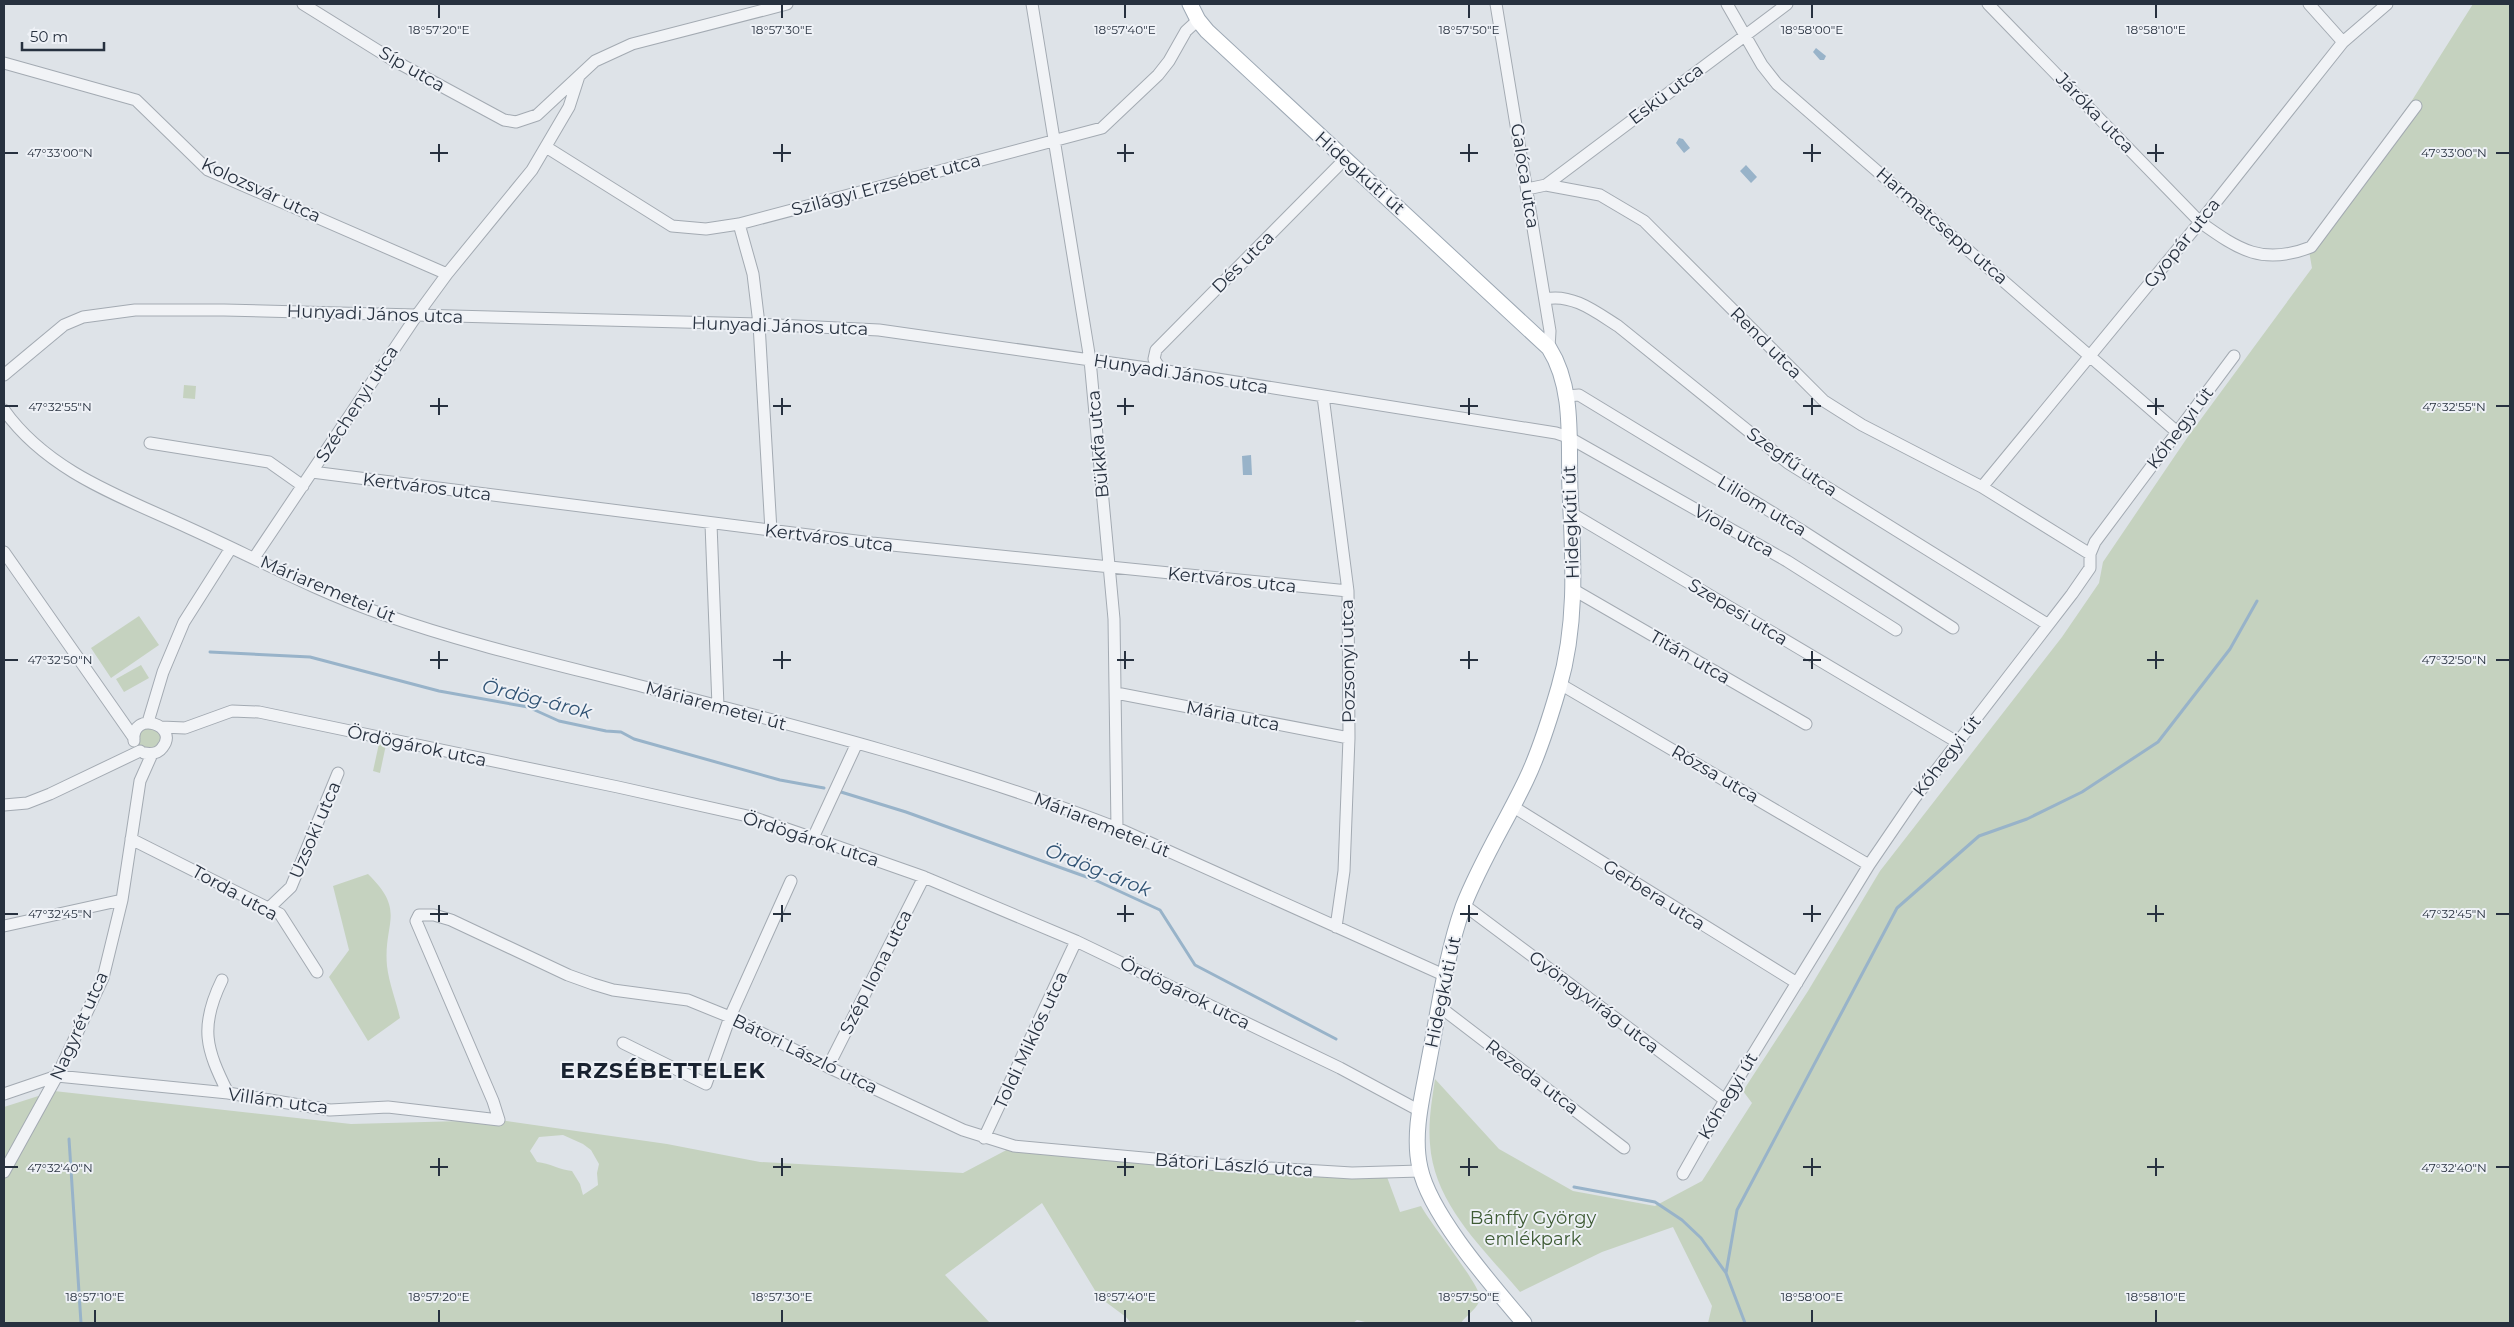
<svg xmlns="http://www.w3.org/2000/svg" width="2514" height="1327" font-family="Montserrat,sans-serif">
  <rect width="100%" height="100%" fill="#dee3e8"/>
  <!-- green -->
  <path fill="#c5d2bf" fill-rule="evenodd" d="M 2473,4 L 2510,4 L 2510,1323 L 1708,1323 L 1712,1306 L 1673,1227 L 1602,1252 L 1520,1292 C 1483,1248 1434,1204 1430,1144 C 1428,1122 1432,1100 1435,1079 L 1499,1149 L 1573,1191 L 1655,1206 L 1702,1181 L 1752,1103 L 1743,1091 L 1808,991 L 1880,871 L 2062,637 L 2099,583 L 2103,562 L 2187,438 L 2312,268 L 2308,245 L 2411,102 Z
    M 184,385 L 196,386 L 195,399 L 183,398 Z
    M 139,616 L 159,645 L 111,678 L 91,648 Z
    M 141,665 L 149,678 L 124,692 L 116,679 Z
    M 138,727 L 161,727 L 161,750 L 137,747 L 135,743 Z
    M 380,739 L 387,740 L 380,773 L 373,771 Z
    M 368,874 C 407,912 383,922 387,966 C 389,983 396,1001 400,1018 L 368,1041 L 329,977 L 349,950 L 333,886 Z
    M 54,1091 L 351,1124 L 499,1120 L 667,1144 L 760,1162 L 963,1173 L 1014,1146 L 1387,1177 L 1400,1212 L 1421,1206 C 1430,1223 1481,1286 1480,1298 C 1479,1308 1466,1315 1461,1323 L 1369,1323 L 1357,1320 L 1353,1323 L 1131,1323 L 1126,1317 L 1099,1297 L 1042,1203 L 945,1275 L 990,1323 L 4,1323 L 4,1107 ZM 563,1135 L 583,1144 L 591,1150 L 599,1164 L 597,1173 L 598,1185 L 583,1195 L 580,1184 L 572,1171 C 559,1170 550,1163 537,1162 L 530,1151 L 539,1137 Z"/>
  <!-- water -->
  <path fill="#98b3c9" d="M 1816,48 L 1826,56 L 1824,60 L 1820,60 L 1813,52 Z
    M 1679,138 L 1683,139 L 1690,148 L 1684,153 L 1676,143 Z
    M 1746,165 L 1757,177 L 1751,183 L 1740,171 Z
    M 1251,455 L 1252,475 L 1243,475 L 1242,456 Z"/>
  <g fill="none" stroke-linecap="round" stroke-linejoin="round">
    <!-- stream -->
    <path stroke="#98b3c9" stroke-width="3" d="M 210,652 L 310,657 L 439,691 L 528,707 L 559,721 L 606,731 L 621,732 L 634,739 L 780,780 L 824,788
      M 841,792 L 906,812 L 1095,880 L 1160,910 L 1195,965 L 1336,1039
      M 69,1139 L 81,1323
      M 1574,1187 L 1655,1202 L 1682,1220 L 1701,1238 L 1726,1273 L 1745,1323
      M 1726,1273 L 1737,1210 L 1897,908 L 1979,836 L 2027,819 L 2082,792 L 2158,742 L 2230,649 L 2257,601"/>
    <!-- minor casing -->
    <g stroke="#a3aab2" stroke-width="13">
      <path id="minor" d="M 303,4 L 393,60 L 504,120 L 516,122 L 537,115 L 595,61 L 632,44 L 787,4
        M 1032,4 L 1090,360 L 1114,619 L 1117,828
        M 1496,4 L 1550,331 L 1549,348
        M 1727,4 L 1762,65 L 1777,84 L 2177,432
        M 1988,4 L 2200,222 C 2239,250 2263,266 2311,247 L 2416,106
        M 2309,4 L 2343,42
        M 4,63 L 136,100 L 208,170 L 447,274
        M 546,147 L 672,226 L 706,229 L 739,224 L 1102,128 L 1158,75 L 1169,61 L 1186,31 L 1198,20
        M 1546,185 L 1787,4
        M 1527,189 L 1546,185 L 1600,195 L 1644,221 L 1824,401 L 1862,425 L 1982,487 L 2090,554
        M 739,224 L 753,274 L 759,324 L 771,531
        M 1545,299 C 1572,293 1596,312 1618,326 L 1788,463 L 2047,624
        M 1161,370 L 1154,359 L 1156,350 L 1345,159
        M 4,375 L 64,325 L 83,317 L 135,310 L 224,310 L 759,324 L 879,330 L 1161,370 L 1556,433 L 1568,437 L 1787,561 L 1896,630
        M 1323,396 L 1348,591 L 1349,738 L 1344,871 L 1336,927
        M 1566,396 L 1579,395 L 1801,530 L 1953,628
        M 4,410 C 48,472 122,497 189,528 C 253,557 316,591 382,614 C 469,645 560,665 649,688 C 806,728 965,769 1117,828 L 1446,976
        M 150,443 L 269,462 L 303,486
        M 312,472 L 872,543 L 1348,591
        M 1982,487 L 2200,222 L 2343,42 L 2387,4
        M 1571,513 L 1957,742
        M 711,524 L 718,706
        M 4,552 L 134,738
        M 254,558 L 417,315 L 447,274 L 532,170 L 569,107 L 579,76
        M 1574,590 L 1806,724
        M 1560,684 L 1869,865
        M 1116,693 L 1349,738
        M 148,722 L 163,672 L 184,622 L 231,548
        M 161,727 L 185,728 L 232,711 L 259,712 L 618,787 L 752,817 L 813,838 L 924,877 L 1076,941 L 1340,1068 L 1420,1111
        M 134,741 C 131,709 181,725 162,748 C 158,754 151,754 144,753
        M 4,805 L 27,803 L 50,794 L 140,751
        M 1512,806 L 1797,983
        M 813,838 L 857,743
        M 131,839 L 280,914 L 317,972
        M 1464,905 L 1725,1100
        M 269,908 L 291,887 L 338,773
        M 4,926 L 122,900
        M 222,980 C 199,1027 206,1049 228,1093
        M 1440,1007 L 1624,1148
        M 623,1043 L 706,1084 L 730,1017 L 791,881
        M 828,1067 L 924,877
        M 4,1094 L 57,1076 L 228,1093 L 330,1110 L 388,1107 L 499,1120 L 493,1101 L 416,921 L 419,915 L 434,915 L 451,920 L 568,975 L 593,984 L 613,990 L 688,1000 L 730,1017 L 828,1067 L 963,1130 L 1014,1146 L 1220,1165 L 1352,1173 L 1420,1171
        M 984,1138 L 1076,941
        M 4,1172 L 57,1076 L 103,978 L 122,900 L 140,781 L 152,754
        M 1683,1174 L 1725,1100 L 1869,865 L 1914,799 L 2072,594 L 2090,568 L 2090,554 L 2095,542 L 2234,356"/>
    </g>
    <!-- major casing -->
    <g stroke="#9da8b4" stroke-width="17">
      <path id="major" d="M 1190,4 L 1198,20 L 1207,31 L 1549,348 C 1575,389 1568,443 1570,490 C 1573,556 1578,622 1559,687 C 1550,718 1540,751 1526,780 C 1506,822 1480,863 1463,907 C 1446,955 1439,1009 1429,1060 C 1423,1094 1412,1133 1420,1168 C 1430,1215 1492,1285 1524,1323"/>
    </g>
    <!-- minor -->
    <use href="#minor" stroke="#f1f3f6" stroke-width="11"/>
    <!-- major -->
    <use href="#major" stroke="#fff" stroke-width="15"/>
  </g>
  <!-- ticks -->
  <path fill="none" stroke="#27313f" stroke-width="2" d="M 439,5 L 439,18M 782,5 L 782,18M 1125,5 L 1125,18M 1469,5 L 1469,18M 1812,5 L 1812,18M 2156,5 L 2156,18M 439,144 L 439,162M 782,144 L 782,162M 1125,144 L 1125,162M 1469,144 L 1469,162M 1812,144 L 1812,162M 2156,144 L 2156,162M 5,153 L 18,153M 430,153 L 448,153M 773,153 L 791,153M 1117,153 L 1134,153M 1460,153 L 1478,153M 1803,153 L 1821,153M 2147,153 L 2164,153M 2496,153 L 2509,153M 439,398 L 439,415M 782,398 L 782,415M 1125,398 L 1125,415M 1469,398 L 1469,415M 1812,398 L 1812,415M 2156,398 L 2156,415M 5,406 L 18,406M 430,406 L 448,406M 773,406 L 791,406M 1117,406 L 1134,406M 1460,406 L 1478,406M 1803,406 L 1821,406M 2147,406 L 2164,406M 2496,406 L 2509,406M 439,651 L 439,669M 782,651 L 782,669M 1125,651 L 1125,669M 1469,651 L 1469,669M 1812,651 L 1812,669M 2156,651 L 2156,669M 5,660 L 18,660M 430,660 L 448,660M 773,660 L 791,660M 1117,660 L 1134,660M 1460,660 L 1478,660M 1803,660 L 1821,660M 2147,660 L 2164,660M 2496,660 L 2509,660M 439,905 L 439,922M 782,905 L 782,922M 1125,905 L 1125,922M 1469,905 L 1469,922M 1812,905 L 1812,922M 2156,905 L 2156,922M 5,914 L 18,914M 430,914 L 448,914M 773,914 L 791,914M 1117,914 L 1134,914M 1460,914 L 1478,914M 1803,914 L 1821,914M 2147,914 L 2164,914M 2496,914 L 2509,914M 439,1158 L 439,1176M 782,1158 L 782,1176M 1125,1158 L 1125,1176M 1469,1158 L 1469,1176M 1812,1158 L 1812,1176M 2156,1158 L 2156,1176M 5,1167 L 18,1167M 430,1167 L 448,1167M 773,1167 L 791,1167M 1117,1167 L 1134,1167M 1460,1167 L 1478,1167M 1803,1167 L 1821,1167M 2147,1167 L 2164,1167M 2496,1167 L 2509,1167M 95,1310 L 95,1322M 439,1310 L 439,1322M 782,1310 L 782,1322M 1125,1310 L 1125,1322M 1469,1310 L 1469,1322M 1812,1310 L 1812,1322M 2156,1310 L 2156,1322"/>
  <g text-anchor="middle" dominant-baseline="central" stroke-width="4" stroke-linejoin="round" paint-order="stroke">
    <!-- street labels -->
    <g font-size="18" fill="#27313f" stroke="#eef1f6">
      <text transform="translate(412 69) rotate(30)">Síp utca</text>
      <text transform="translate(1666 94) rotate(-37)">Eskü utca</text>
      <text transform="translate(2095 113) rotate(46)">Járóka utca</text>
      <text transform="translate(1360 173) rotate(42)">Hidegkúti út</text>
      <text transform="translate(1525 176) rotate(81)">Galóca utca</text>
      <text transform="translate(886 185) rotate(-15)">Szilágyi Erzsébet utca</text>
      <text transform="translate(261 190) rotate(25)">Kolozsvár utca</text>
      <text transform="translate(1942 226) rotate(41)">Harmatcsepp utca</text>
      <text transform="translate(2182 243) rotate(-51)">Gyopár utca</text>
      <text transform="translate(1243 262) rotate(-45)">Dés utca</text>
      <text transform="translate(375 314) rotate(2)">Hunyadi János utca</text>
      <text transform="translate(780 326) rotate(2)">Hunyadi János utca</text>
      <text transform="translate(1766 343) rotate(45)">Rend utca</text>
      <text transform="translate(1181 374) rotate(9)">Hunyadi János utca</text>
      <text transform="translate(357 404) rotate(-57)">Széchenyi utca</text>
      <text transform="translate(2180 428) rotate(-53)">Kőhegyi út</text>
      <text transform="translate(1098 444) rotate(-95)">Bükkfa utca</text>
      <text transform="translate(1792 462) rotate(35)">Szegfű utca</text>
      <text transform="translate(427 487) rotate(7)">Kertváros utca</text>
      <text transform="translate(1762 506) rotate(31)">Liliom utca</text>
      <text transform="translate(1571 522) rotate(-92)">Hidegkúti út</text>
      <text transform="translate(1734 531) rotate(29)">Viola utca</text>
      <text transform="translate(829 538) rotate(7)">Kertváros utca</text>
      <text transform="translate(1232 580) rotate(6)">Kertváros utca</text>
      <text transform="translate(328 589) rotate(23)">Máriaremetei út</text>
      <text transform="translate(1738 612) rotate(31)">Szepesi utca</text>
      <text transform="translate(1690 657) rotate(30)">Titán utca</text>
      <text transform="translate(1348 661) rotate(-91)">Pozsonyi utca</text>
      <text transform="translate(716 706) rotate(15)">Máriaremetei út</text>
      <text transform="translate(1233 716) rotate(11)">Mária utca</text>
      <text transform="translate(417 746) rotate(12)">Ördögárok utca</text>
      <text transform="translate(1947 756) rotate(-52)">Kőhegyi út</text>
      <text transform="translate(1715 774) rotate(30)">Rózsa utca</text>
      <text transform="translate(1102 825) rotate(22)">Máriaremetei út</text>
      <text transform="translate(315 830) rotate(-67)">Uzsoki utca</text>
      <text transform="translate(811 839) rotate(18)">Ördögárok utca</text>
      <text transform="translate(235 893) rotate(29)">Torda utca</text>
      <text transform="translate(1654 895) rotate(32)">Gerbera utca</text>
      <text transform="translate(876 972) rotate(-63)">Szép Ilona utca</text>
      <text transform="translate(1443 992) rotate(-78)">Hidegkúti út</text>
      <text transform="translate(1185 993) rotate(26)">Ördögárok utca</text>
      <text transform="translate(1594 1002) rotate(37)">Gyöngyvirág utca</text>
      <text transform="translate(79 1026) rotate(-66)">Nagyrét utca</text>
      <text transform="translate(1031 1040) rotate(-65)">Toldi Miklós utca</text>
      <text transform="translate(805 1054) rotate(26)">Bátori László utca</text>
      <text transform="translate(1532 1077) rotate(37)">Rezeda utca</text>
      <text transform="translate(1728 1096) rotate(-59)">Kőhegyi út</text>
      <text transform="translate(278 1101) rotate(8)">Villám utca</text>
      <text transform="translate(1234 1165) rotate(4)">Bátori László utca</text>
    </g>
    <!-- park labels -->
    <g font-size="18" fill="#3e5b34" stroke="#eef1f6">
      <text x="1533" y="1218">Bánffy György<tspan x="1533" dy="21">emlékpark</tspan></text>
    </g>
    <!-- water labels -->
    <g font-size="19" font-style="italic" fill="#305374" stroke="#eef1f6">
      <text transform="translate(537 699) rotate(14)">Ördög-árok</text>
      <text transform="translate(1098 870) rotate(22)">Ördög-árok</text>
    </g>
    <!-- district labels -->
    <g font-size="22" font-weight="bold" letter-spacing="1" fill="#192230" stroke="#eef1f6">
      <text x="663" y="1070">ERZSÉBETTELEK</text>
    </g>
  </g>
  <g font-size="12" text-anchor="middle" fill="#27313f" stroke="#eef1f6" stroke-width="4" stroke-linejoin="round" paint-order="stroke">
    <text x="439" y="34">18°57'20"E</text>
    <text x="782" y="34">18°57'30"E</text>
    <text x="1125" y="34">18°57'40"E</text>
    <text x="1469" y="34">18°57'50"E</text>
    <text x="1812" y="34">18°58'00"E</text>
    <text x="2156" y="34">18°58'10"E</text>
    <text x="60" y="157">47°33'00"N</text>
    <text x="2454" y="157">47°33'00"N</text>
    <text x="60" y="411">47°32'55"N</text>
    <text x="2454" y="411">47°32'55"N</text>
    <text x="60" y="664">47°32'50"N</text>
    <text x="2454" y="664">47°32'50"N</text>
    <text x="60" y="918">47°32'45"N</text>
    <text x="2454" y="918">47°32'45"N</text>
    <text x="60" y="1172">47°32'40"N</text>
    <text x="2454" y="1172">47°32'40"N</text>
    <text x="95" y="1301">18°57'10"E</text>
    <text x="439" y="1301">18°57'20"E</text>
    <text x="782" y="1301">18°57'30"E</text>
    <text x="1125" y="1301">18°57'40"E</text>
    <text x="1469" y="1301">18°57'50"E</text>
    <text x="1812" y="1301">18°58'00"E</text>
    <text x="2156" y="1301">18°58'10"E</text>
  </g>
  <!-- border -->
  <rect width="2514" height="1327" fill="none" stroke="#27313f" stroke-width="10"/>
  <!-- scale -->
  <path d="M22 42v8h82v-8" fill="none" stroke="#27313f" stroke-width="2.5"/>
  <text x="30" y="42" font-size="15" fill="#27313f" stroke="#eef1f6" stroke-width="4" paint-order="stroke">50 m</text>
</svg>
